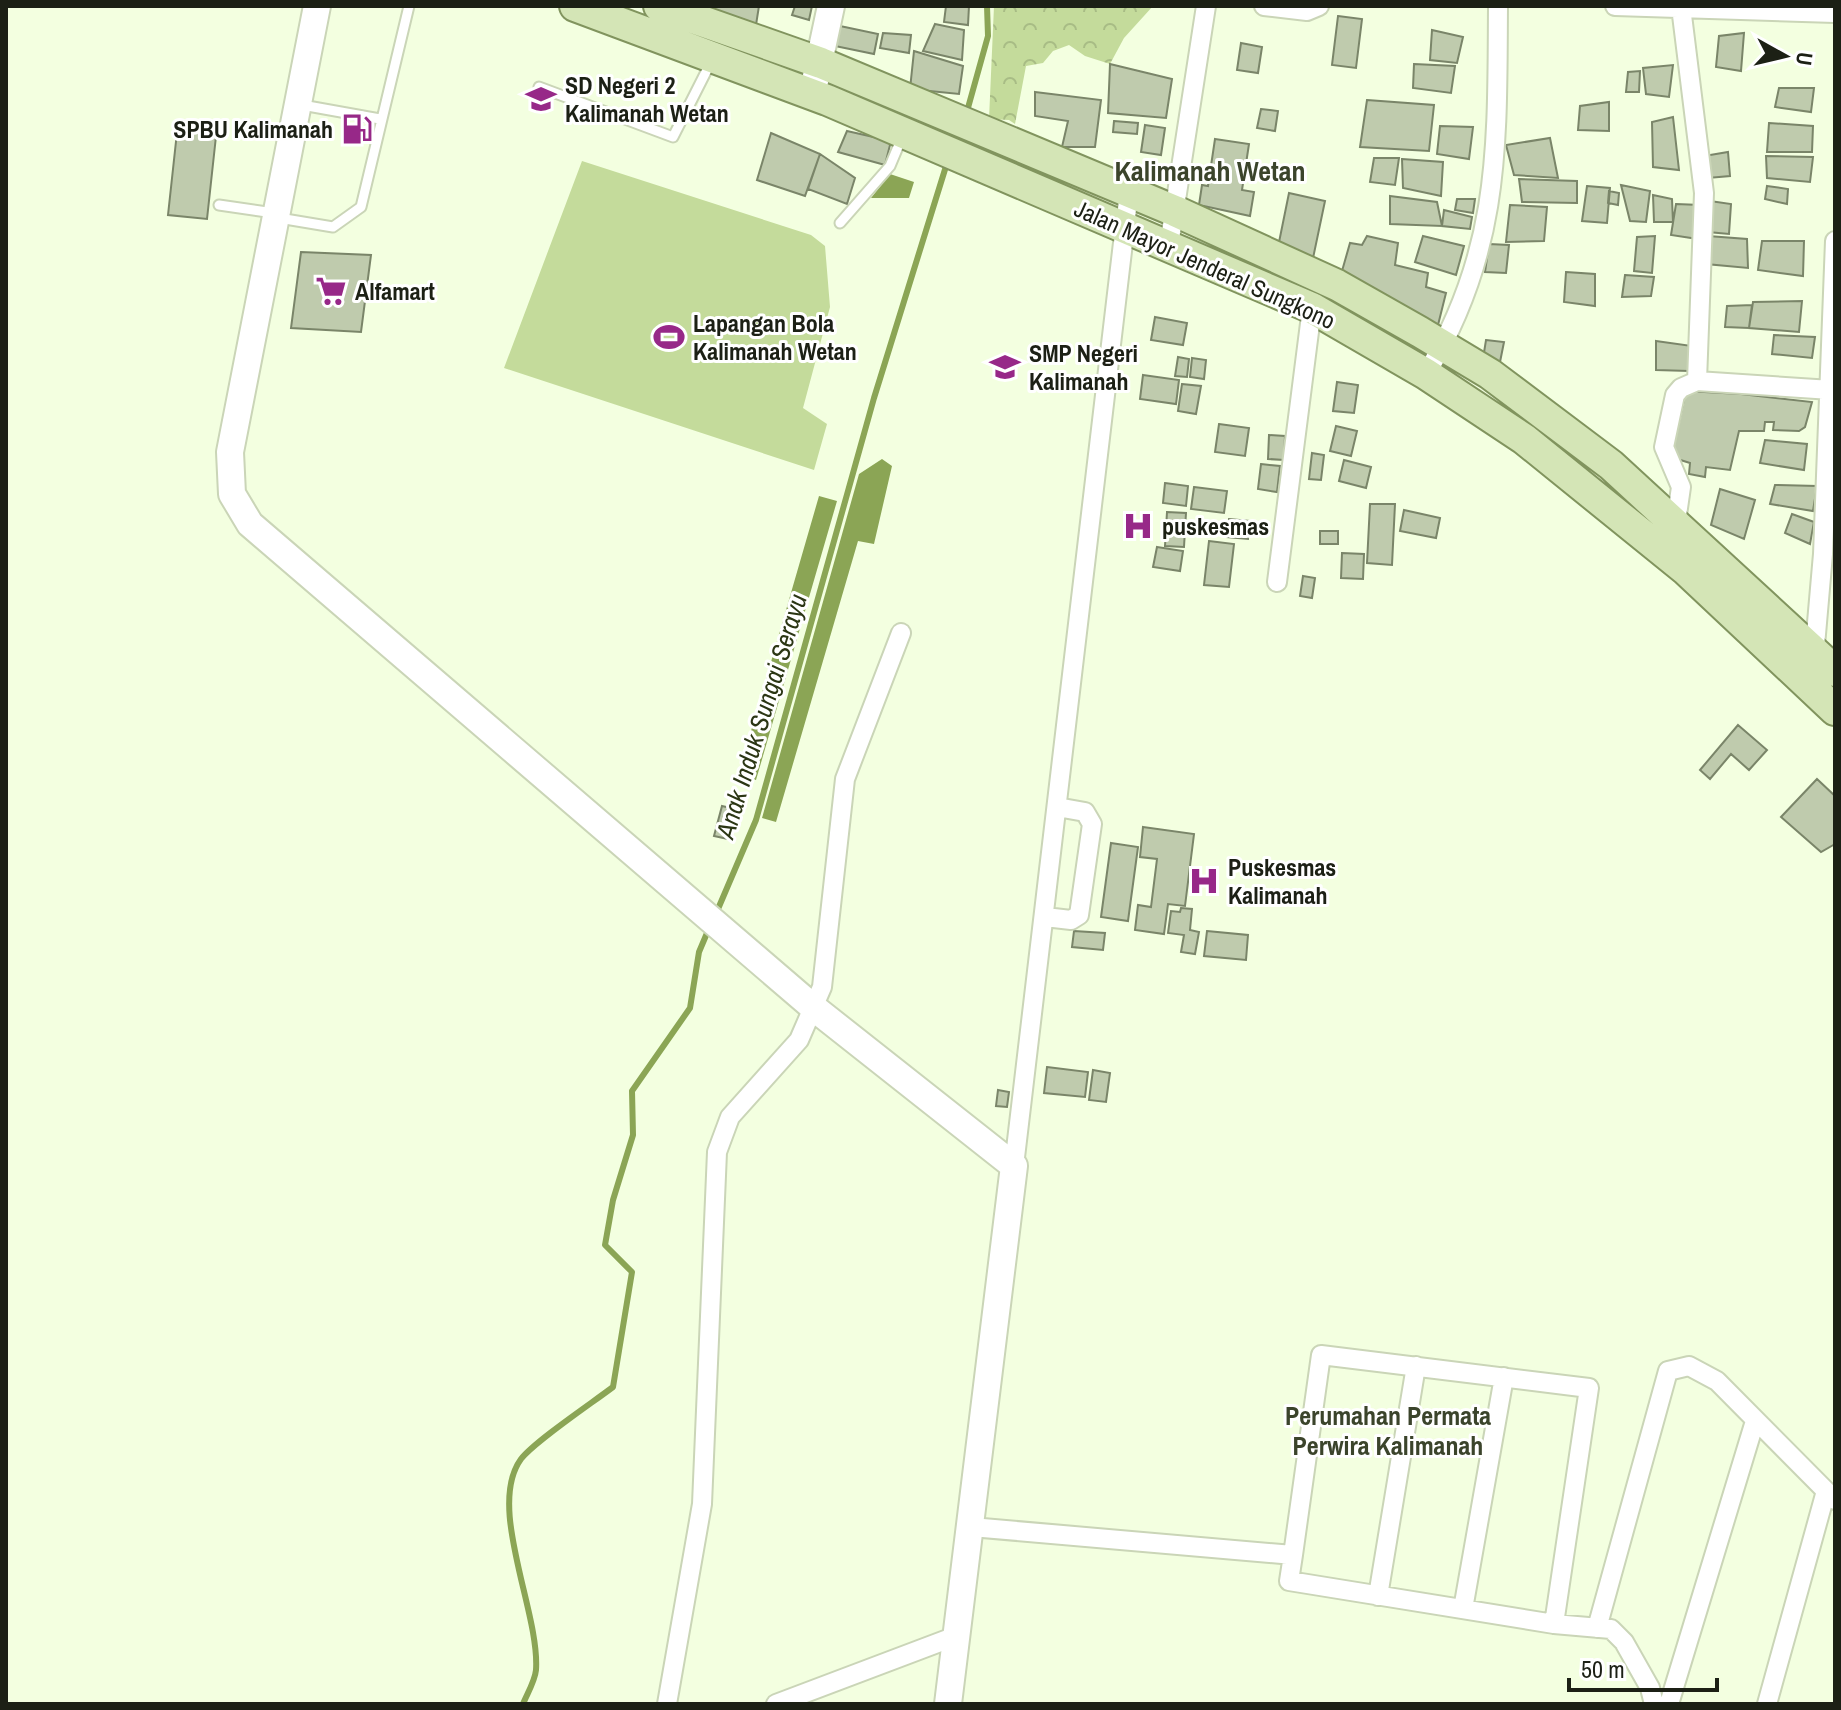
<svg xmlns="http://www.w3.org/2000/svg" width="1841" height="1710" font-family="'Archivo Narrow',sans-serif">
  <defs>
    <pattern id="forest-crowns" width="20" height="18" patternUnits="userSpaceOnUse" patternTransform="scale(2)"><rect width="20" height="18" fill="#c4db9b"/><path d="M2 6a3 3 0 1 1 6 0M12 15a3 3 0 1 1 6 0" fill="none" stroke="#a8bc85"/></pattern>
  </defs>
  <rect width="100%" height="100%" fill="#f3ffe0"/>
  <!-- forest -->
  <path fill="url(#forest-crowns)" d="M 994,6 L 1153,6 L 1124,38 L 1110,64 L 1085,56 L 1069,45 L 1053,51 L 1043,63 L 1026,66 L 1015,124 L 1009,120 L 989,119 Z"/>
  <!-- pitch -->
  <path fill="#c4db9b" d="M 582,161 L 811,235 L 825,246 L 830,307 L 803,408 L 827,424 L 814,470 L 504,368 Z"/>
  <!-- water -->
  <path fill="#8ba555" d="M 890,174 L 914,182 L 909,198 L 871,198 Z
    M 882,459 L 892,466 L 874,544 L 858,541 L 776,822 L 762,818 L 859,474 Z
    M 819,496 L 837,501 L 756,780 L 738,776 Z"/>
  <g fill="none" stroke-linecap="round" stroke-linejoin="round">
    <!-- stream -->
    <path stroke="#8ba555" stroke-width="6" d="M 966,115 L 988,36 L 987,6
      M 715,916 L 756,820 L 874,398 L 947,163
      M 523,1704 C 527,1694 535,1681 536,1670 C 540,1612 486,1507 521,1459 C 535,1441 592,1403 613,1387 L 632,1272 L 605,1245 L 613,1200 L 633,1135 L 632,1091 L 690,1008 L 699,952 L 710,926"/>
  </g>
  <!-- building -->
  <path fill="#bfcbad" stroke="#7a8569" stroke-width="2" d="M 701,6 L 759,6 L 756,25 Z
    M 795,6 L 812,6 L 809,20 L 792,15 Z
    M 946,6 L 969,6 L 968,25 L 944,22 Z
    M 1338,16 L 1362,19 L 1356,68 L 1332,65 Z
    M 935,24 L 964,30 L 962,60 L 923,51 Z
    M 840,26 L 878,34 L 874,54 L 835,46 Z
    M 1432,30 L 1463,37 L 1457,63 L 1430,60 Z
    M 883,33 L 911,35 L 909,53 L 880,48 Z
    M 1744,33 L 1741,71 L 1716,67 L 1719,36 Z
    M 1241,43 L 1262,47 L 1258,73 L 1237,70 Z
    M 914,51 L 963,66 L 959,94 L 910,89 Z
    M 1110,64 L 1172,79 L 1166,118 L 1108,113 Z
    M 1414,64 L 1455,66 L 1451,93 L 1413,88 Z
    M 1673,65 L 1669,97 L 1646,94 L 1643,68 Z
    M 1640,71 L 1639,92 L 1626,92 L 1628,72 Z
    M 1779,88 L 1814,88 L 1811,112 L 1775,107 Z
    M 1035,92 L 1101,100 L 1095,147 L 1062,147 L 1068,121 L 1035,116 Z
    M 1367,100 L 1434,105 L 1429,151 L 1360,147 Z
    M 1609,102 L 1609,131 L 1578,130 L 1580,106 Z
    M 1261,109 L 1278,111 L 1275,131 L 1257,128 Z
    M 1673,117 L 1679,170 L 1653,167 L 1652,122 Z
    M 1114,121 L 1138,123 L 1137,134 L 1113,132 Z
    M 178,123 L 217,127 L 207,219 L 168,215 Z
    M 1769,123 L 1813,126 L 1812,152 L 1767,152 Z
    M 1145,125 L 1165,128 L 1161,155 L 1141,152 Z
    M 1440,126 L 1473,127 L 1469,159 L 1437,154 Z
    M 847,131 L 891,141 L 885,165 L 838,152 Z
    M 771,133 L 820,154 L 805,196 L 757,180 Z
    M 1550,138 L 1558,178 L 1514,175 L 1506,145 Z
    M 1215,139 L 1249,144 L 1242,190 L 1254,192 L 1250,216 L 1199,205 L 1202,185 L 1208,186 Z
    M 1728,152 L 1730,176 L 1708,178 L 1704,156 Z
    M 820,154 L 855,178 L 847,204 L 808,189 Z
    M 1766,156 L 1813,157 L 1810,182 L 1767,178 Z
    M 1374,158 L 1399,158 L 1395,185 L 1370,182 Z
    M 1402,159 L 1443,162 L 1441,196 L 1403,188 Z
    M 1519,179 L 1577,181 L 1577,203 L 1522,202 Z
    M 1621,185 L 1650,191 L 1646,222 L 1630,221 Z
    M 1587,186 L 1610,188 L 1607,223 L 1582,221 Z
    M 1767,186 L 1788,189 L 1787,204 L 1765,199 Z
    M 1609,191 L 1619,193 L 1618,205 L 1608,203 Z
    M 1289,193 L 1325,201 L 1312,263 L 1277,252 Z
    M 1653,195 L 1672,199 L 1673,222 L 1654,222 Z
    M 1390,196 L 1437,202 L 1442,226 L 1390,224 Z
    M 1457,199 L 1475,199 L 1473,213 L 1455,210 Z
    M 1710,201 L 1731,204 L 1729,234 L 1708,232 Z
    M 1676,204 L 1700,205 L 1698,239 L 1671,235 Z
    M 1510,205 L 1547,207 L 1544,241 L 1506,242 Z
    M 1444,210 L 1472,217 L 1470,229 L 1442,226 Z
    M 1367,236 L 1398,243 L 1395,265 L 1428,273 L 1426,287 L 1446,293 L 1435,337 L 1342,271 L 1350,243 L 1362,245 Z
    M 1423,236 L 1464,246 L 1456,275 L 1415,262 Z
    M 1655,236 L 1652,273 L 1634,271 L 1637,237 Z
    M 1708,236 L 1747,239 L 1748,268 L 1706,264 Z
    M 1762,241 L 1804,241 L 1803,276 L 1758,270 Z
    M 1489,244 L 1509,245 L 1506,273 L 1485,272 Z
    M 301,252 L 371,255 L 361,332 L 291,328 Z
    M 1566,272 L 1595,274 L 1595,306 L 1564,302 Z
    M 1625,275 L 1654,277 L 1651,296 L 1622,297 Z
    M 1802,301 L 1799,332 L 1749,328 L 1753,302 Z
    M 1752,305 L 1749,328 L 1725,327 L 1727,306 Z
    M 1155,317 L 1187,323 L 1183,345 L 1151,340 Z
    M 1774,335 L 1815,337 L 1812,358 L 1772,354 Z
    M 1486,340 L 1504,342 L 1498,372 L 1482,365 Z
    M 1656,341 L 1692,346 L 1689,371 L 1656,370 Z
    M 1178,357 L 1189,359 L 1187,377 L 1175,376 Z
    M 1192,358 L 1206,360 L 1204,379 L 1190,377 Z
    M 1143,375 L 1179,380 L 1176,404 L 1140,399 Z
    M 1337,382 L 1358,385 L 1354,413 L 1333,411 Z
    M 1182,384 L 1201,386 L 1196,414 L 1178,411 Z
    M 1686,391 L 1741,394 L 1812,402 L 1805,427 L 1799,431 L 1773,430 L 1774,422 L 1765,422 L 1764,431 L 1739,431 L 1730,470 L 1706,467 L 1705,477 L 1689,474 L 1690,463 L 1671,457 Z
    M 1219,424 L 1249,428 L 1245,456 L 1215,452 Z
    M 1336,426 L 1357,431 L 1351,456 L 1330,451 Z
    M 1269,435 L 1285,436 L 1284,460 L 1268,459 Z
    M 1765,440 L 1807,444 L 1804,470 L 1760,463 Z
    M 1312,453 L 1324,455 L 1321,480 L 1309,479 Z
    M 1344,460 L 1371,467 L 1366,488 L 1339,481 Z
    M 1261,464 L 1280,466 L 1277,492 L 1258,489 Z
    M 1165,483 L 1188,486 L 1186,506 L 1163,503 Z
    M 1775,485 L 1817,486 L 1813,511 L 1770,504 Z
    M 1194,487 L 1227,491 L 1224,513 L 1191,509 Z
    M 1720,489 L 1755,500 L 1744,539 L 1711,525 Z
    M 1370,504 L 1395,504 L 1392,565 L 1367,563 Z
    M 1404,510 L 1440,518 L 1436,538 L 1400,531 Z
    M 1167,512 L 1186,513 L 1184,547 L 1165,546 Z
    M 1792,514 L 1814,522 L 1810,544 L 1785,533 Z
    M 1229,519 L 1249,521 L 1248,539 L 1227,537 Z
    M 1320,531 L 1338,531 L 1338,544 L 1320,544 Z
    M 1209,541 L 1234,544 L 1229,587 L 1204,585 Z
    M 1157,547 L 1183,551 L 1180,571 L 1153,567 Z
    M 1342,553 L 1364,554 L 1363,579 L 1341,578 Z
    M 1303,576 L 1315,578 L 1312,598 L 1300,596 Z
    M 1738,725 L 1767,750 L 1749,770 L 1731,754 L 1710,779 L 1700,770 Z
    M 1817,779 L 1835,796 L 1835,844 L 1821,852 L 1781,817 Z
    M 722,806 L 735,809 L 728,839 L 714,836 Z
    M 1143,827 L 1194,834 L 1185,906 L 1168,904 L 1164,934 L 1135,930 L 1138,905 L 1151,907 L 1157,859 L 1140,857 Z
    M 1111,843 L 1138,847 L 1128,921 L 1101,917 Z
    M 1181,908 L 1192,909 L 1190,930 L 1199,932 L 1195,954 L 1181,952 L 1184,935 L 1168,933 L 1171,911 L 1180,912 Z
    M 1074,931 L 1105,933 L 1103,950 L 1072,947 Z
    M 1207,931 L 1248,935 L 1246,960 L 1204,956 Z
    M 1047,1067 L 1088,1072 L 1085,1097 L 1044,1093 Z
    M 1093,1070 L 1110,1073 L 1106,1102 L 1089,1100 Z
    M 998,1090 L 1009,1092 L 1007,1107 L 996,1106 Z"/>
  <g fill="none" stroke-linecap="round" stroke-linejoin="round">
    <!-- lane casing -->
    <g stroke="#cad5b7" stroke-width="13">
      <path id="lane" d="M 539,87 L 673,137 L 712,60
        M 302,105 L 380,119
        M 219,205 L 274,213
        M 279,218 L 333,227 L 361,207 L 409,6
        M 840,223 L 890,166 L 903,135"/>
    </g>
    <!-- street casing -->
    <g stroke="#cad5b7" stroke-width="22">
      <path id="street" d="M 1264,6 L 1307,11 L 1319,6
        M 1615,6 L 1835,13
        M 1681,7 L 1704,193 L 1697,381
        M 1169,245 L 1206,6
        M 1426,374 C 1501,250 1497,145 1498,6
        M 1671,527 L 1676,522 L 1681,487 L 1664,447 L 1675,395 L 1681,388 L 1697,381 L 1831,390
        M 1277,582 L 1312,308
        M 1814,657 L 1823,554 L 1835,241
        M 1045,917 L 1071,920 L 1079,915 L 1092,824 L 1085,812 L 1057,807
        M 1014,1166 L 1129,192
        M 971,1527 L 1293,1555 L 1321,1355 L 1589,1388 L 1554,1624
        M 1293,1555 L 1289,1581 L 1554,1624 L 1611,1629 L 1624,1642 L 1650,1688 L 1654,1704
        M 1378,1596 L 1416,1366
        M 1463,1609 L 1504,1377
        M 1597,1628 L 1668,1371 L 1689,1366 L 1717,1381 L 1835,1500
        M 667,1704 L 702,1504 L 717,1152 L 730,1117 L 799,1040 L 822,987 L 845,779 L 901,633
        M 776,1704 L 956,1636
        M 1669,1704 L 1755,1421
        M 1767,1704 L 1826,1491"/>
    </g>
    <!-- secondary casing -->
    <g stroke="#cad5b7" stroke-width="30">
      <path id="secondary" d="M 317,6 L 230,452 L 232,494 L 250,524 L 814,1008 L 1014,1166 L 948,1704
        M 815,81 L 831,6"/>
    </g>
    <!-- primary casing -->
    <g stroke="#81945e" stroke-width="34">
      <path id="primary" d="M 575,6 L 827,100 L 1312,308 L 1426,374 L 1524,439 L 1686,570 L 1835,710
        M 659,6 L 821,63 L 1175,211 L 1337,285 L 1420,332 L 1490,374 L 1611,465 L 1835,671"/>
    </g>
    <!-- lane -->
    <use href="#lane" stroke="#fff" stroke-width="9"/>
    <!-- street -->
    <use href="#street" stroke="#fff" stroke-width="18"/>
    <!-- secondary -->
    <use href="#secondary" stroke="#fff" stroke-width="26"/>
    <!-- primary -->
    <use href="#primary" stroke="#d4e5b6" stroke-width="30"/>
  </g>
  <!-- icons -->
  <defs>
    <g id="school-bare" transform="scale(2.4)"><path d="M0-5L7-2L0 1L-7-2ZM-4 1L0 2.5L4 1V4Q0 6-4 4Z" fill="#972888" stroke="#fff" stroke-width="2.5" paint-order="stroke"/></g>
    <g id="fuel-bare" transform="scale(2.4)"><path d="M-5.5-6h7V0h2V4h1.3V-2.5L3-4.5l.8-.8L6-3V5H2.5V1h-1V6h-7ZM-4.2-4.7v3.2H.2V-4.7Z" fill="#972888" stroke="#fff" stroke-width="2.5" paint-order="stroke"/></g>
    <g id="supermarket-bare" transform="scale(2.4)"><path d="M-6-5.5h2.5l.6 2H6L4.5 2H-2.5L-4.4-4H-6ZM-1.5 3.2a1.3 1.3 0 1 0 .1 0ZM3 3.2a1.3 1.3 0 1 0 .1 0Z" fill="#972888" stroke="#fff" stroke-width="2.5" paint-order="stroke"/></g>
    <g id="stadium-bare" transform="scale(2.4)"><path d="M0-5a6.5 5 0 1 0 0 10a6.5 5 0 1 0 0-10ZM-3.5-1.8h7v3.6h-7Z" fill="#972888" stroke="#fff" stroke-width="2.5" paint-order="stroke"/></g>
    <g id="hospital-bare" transform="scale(2.4)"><path d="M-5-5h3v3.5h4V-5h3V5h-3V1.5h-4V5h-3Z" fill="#972888" stroke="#fff" stroke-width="2.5" paint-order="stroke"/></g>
  </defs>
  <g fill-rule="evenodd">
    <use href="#school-bare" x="541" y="99"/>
    <use href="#fuel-bare" x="357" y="129"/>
    <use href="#supermarket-bare" x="331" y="291"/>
    <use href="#stadium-bare" x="669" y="337"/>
    <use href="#school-bare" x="1005" y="367"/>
    <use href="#hospital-bare" x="1138" y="526"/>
    <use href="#hospital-bare" x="1204" y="881"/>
  </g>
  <g text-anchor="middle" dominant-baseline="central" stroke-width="6" stroke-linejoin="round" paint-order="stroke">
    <!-- poi labels -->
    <g font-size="24" font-weight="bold" fill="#1c2015" stroke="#fff" text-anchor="start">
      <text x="565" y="85">SD Negeri 2<tspan x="565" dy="28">Kalimanah Wetan</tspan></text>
      <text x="333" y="129" text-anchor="end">SPBU Kalimanah</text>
      <text x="355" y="291">Alfamart</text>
      <text x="693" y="323">Lapangan Bola<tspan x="693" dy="28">Kalimanah Wetan</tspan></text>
      <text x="1029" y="353">SMP Negeri<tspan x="1029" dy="28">Kalimanah</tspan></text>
      <text x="1162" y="526">puskesmas</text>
      <text x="1228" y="867">Puskesmas<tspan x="1228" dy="28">Kalimanah</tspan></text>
    </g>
    <!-- street labels -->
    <g font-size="24" fill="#1c2015" stroke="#fff">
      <text transform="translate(1205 264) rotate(24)">Jalan Mayor Jenderal Sungkono</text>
    </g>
    <!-- water labels -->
    <g font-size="26" font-style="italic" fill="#2b3614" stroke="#fff">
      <text transform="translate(761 716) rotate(-73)">Anak Induk Sungai Serayu</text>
    </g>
    <!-- neighbourhood labels -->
    <g font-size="26" font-weight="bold" fill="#3b442b" stroke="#fff">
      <text x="1388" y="1415">Perumahan Permata<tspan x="1388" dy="30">Perwira Kalimanah</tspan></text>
    </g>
    <!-- quarter labels -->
    <g font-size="28" font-weight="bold" fill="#3b442b" stroke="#fff">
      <text x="1210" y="171">Kalimanah Wetan</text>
    </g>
  </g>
  <!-- border -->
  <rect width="1841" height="1710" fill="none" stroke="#1c2015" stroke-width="16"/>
  <!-- north arrow -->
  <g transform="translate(1785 56) rotate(98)" stroke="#ffffff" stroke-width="6" paint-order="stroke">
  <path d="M0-6L14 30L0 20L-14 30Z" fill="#1c2015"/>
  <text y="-12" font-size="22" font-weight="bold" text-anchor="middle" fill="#1c2015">U</text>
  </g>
  <!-- scale -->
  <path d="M1569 1678v12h148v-12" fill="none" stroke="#1c2015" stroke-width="4"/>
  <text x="1581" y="1678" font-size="24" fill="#1c2015" stroke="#ffffff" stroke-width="6" paint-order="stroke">50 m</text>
</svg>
